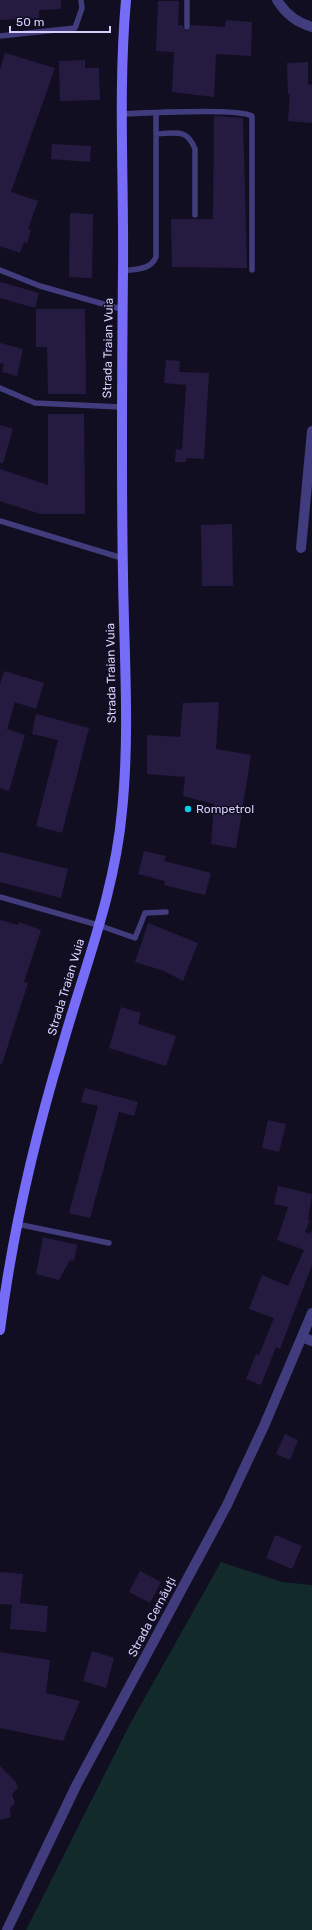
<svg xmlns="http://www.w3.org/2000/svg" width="312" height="1930" font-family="Rubik,sans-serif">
  <rect width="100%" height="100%" fill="#120e21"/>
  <!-- green -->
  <path fill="#122a2a" d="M 221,1562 L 282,1582 L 312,1585 L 312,1930 L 26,1930 L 130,1724 Z"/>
  <!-- building -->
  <path fill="#251b41" d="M 0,0 L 61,0 L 61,9 L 39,10 L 39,18 L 0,20 Z
    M 158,1 L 179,1 L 178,25 L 183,25 L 184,29 L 187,31 L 190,29 L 191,25 L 225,27 L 226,20 L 252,22 L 251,56 L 216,54 L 214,97 L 172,92 L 174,52 L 156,51 Z
    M 5,53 L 55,68 L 11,192 L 38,201 L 28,229 L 31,230 L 27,243 L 24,242 L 20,253 L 0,246 L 0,70 Z
    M 85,60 L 85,68 L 99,68 L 100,100 L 60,101 L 59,61 Z
    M 308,62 L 308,84 L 312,85 L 312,123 L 288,121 L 290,94 L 288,94 L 287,63 Z
    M 214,116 L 243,118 L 247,268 L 172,267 L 171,219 L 213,219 Z
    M 52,144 L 91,146 L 90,162 L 51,159 Z
    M 70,213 L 93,214 L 92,278 L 69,277 Z
    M 0,282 L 39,293 L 35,308 L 0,298 Z
    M 36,309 L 85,309 L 86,394 L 48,394 L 47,347 L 36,347 Z
    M 0,343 L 23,349 L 17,376 L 2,372 L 4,364 L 0,363 Z
    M 166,360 L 180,361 L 179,372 L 209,373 L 204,459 L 186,458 L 186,462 L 175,462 L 176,449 L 182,450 L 186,385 L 164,383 Z
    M 48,414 L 84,414 L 85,514 L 40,514 L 0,501 L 0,469 L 48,485 Z
    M 0,425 L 13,429 L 3,463 L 0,463 Z
    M 232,524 L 233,586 L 202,586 L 201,525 Z
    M 4,671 L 44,683 L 36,709 L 15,702 L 7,729 L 25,735 L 9,791 L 0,788 L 0,685 Z
    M 219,702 L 216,749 L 251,755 L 236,848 L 211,844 L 214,804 L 183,796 L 185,777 L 147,774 L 147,735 L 180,737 L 183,703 Z
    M 36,714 L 89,728 L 62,833 L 36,826 L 58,740 L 32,734 Z
    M 144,851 L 166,856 L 164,861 L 211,873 L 205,895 L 164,885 L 165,881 L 138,874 Z
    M 0,852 L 68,869 L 61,898 L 0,882 Z
    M 0,920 L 18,925 L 19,922 L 41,930 L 24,982 L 28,983 L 2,1064 L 0,1064 Z
    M 148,923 L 198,943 L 183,981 L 164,971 L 135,962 Z
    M 121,1007 L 141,1013 L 138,1024 L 176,1036 L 166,1066 L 109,1048 Z
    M 85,1088 L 138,1102 L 134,1116 L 119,1112 L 90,1218 L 69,1213 L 98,1106 L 81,1102 Z
    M 268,1120 L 286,1124 L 279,1152 L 262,1148 Z
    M 278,1186 L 312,1194 L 308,1220 L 310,1220 L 305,1232 L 310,1234 L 312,1230 L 312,1265 L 280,1349 L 276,1347 L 261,1385 L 246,1379 L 256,1354 L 259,1355 L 274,1318 L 249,1309 L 262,1275 L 288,1286 L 304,1250 L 277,1240 L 288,1207 L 274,1204 Z
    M 43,1237 L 77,1245 L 74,1261 L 70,1260 L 59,1280 L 36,1274 Z
    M 285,1434 L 298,1440 L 290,1460 L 276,1454 Z
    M 275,1535 L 302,1546 L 292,1569 L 266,1558 Z
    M 140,1571 L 161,1582 L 150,1603 L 129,1592 Z
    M 0,1572 L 23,1574 L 20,1603 L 48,1606 L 46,1632 L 10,1629 L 12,1605 L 0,1604 Z
    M 92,1651 L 114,1658 L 106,1688 L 83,1681 Z
    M 0,1652 L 50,1660 L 46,1693 L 80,1701 L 63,1741 L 0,1728 Z
    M 0,1766 L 15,1781 L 18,1788 L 12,1794 L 15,1803 L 10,1808 L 11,1817 L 0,1820 Z"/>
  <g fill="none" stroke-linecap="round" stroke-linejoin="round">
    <!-- service -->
    <path stroke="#413c7d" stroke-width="5.5" d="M 187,27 L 187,0
      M 0,36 L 75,28 L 82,8 L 81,0
      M 122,114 C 142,113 239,108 252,116 L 252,270
      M 156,134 C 175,133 187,128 195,149 L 195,215
      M 0,270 L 40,286 L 121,309
      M 123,271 C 135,269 151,270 156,257 L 156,113
      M 0,388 L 35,403 L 121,407
      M 0,521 L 122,558
      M 0,897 L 98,925 L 135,938 L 145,913 L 166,912
      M 17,1224 L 109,1243"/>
    <!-- minor -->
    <path stroke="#413c7d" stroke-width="10" d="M 301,548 L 312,431
      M 302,1337 L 312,1341"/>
    <!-- tertiary -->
    <path stroke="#413c7d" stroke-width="10" d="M 277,0 C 285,13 297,23 312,27
      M 7,1930 L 77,1784 L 227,1505 L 264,1426 L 312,1313"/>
    <!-- secondary -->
    <path stroke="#766cf8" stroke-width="10" d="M 0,1330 C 12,1234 34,1140 62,1047 C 84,969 115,892 122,811 C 130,733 124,653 123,575 C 121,473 122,372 123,270 C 124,180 118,90 126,0"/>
  </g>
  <!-- markers -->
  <circle fill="#0ccced" stroke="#120e21" stroke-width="1.5" cx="188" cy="809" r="4"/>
  <g text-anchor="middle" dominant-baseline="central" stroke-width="3" stroke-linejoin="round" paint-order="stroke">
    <!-- street labels -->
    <g font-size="12" fill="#d7d0fd" stroke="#120e21">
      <text transform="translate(108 348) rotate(-89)">Strada Traian Vuia</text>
      <text transform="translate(111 673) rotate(-91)">Strada Traian Vuia</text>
      <text transform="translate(66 987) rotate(-73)">Strada Traian Vuia</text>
      <text transform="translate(152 1617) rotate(-62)">Strada Cernăuți</text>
    </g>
    <!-- poi labels -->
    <g font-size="12" fill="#d7d0fd" stroke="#120e21" text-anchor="start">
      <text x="196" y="809">Rompetrol</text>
    </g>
  </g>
  <!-- scale -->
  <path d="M10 26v6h100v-6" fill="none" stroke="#d7d0fd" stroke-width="2"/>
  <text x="16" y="26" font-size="12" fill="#d7d0fd" stroke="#120e21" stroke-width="3" paint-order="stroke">50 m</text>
</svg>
